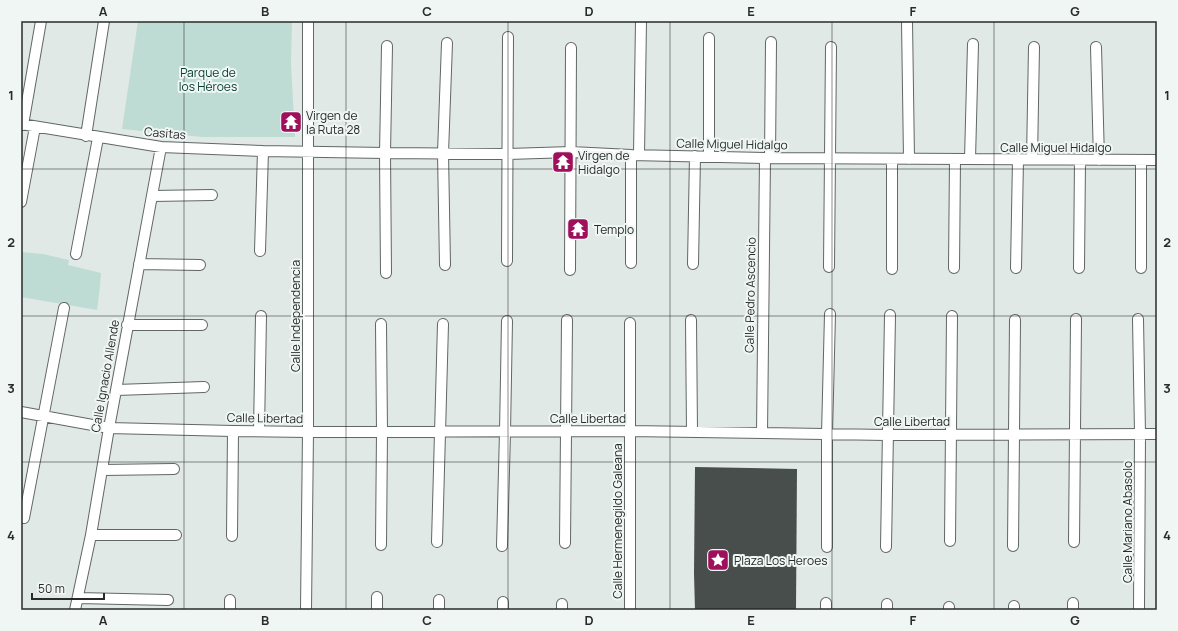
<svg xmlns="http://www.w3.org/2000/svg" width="1178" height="631" font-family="Manrope,sans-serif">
  <rect width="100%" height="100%" fill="#e1e9e6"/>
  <!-- green -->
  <path fill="#bedcd3" d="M 138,21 L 292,21 L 291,64 L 295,137 L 202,137 L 122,129 Z
    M 21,252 L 43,254 L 69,260 L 68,265 L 101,273 L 100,286 L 97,310 L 21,297 Z"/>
  <!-- building -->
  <path fill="#484e4c" d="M 695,467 L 797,469 L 796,610 L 695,610 L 694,574 Z"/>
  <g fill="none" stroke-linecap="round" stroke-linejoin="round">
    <!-- minor casing -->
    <g stroke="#616765" stroke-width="12">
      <path id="minor" d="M 907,21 L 909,159
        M 1096,47 L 1099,160
        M 21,124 L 161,147 L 263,151 L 385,153 L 507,154 L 571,152 L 631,155 L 765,158 L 1157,160
        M 23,125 L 41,21
        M 86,136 L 104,21
        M 639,155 L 641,21
        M 709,157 L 709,38
        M 770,158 L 771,42
        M 970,159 L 973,44
        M 1032,159 L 1034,47
        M 1141,160 L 1141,268
        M 152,196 L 212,195
        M 21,202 L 35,127
        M 260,251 L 263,151
        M 76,254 L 98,138
        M 507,261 L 508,37
        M 631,263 L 631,155
        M 139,264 L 200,265
        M 693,264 L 695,156
        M 445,265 L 443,153 L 447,43
        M 829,267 L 831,47
        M 954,268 L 955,159
        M 1016,268 L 1018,159
        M 1079,268 L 1080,160
        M 892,269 L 892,159
        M 570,270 L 571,48
        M 386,273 L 385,153 L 387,46
        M 1138,319 L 1140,434 L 1139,610
        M 691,320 L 692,432
        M 630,323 L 630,610
        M 381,324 L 382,432 L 381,545
        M 127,325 L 202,325
        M 116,390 L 204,387
        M 21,412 L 109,428 L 233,431 L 308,432 L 630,431 L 887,435 L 1157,434
        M 259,431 L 261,316
        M 762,433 L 765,158
        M 102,470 L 174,469
        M 24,518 L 64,308
        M 91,535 L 176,535
        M 232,536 L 233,431
        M 950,541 L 952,316
        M 437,542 L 443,324
        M 1074,542 L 1076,319
        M 565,543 L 567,320
        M 502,546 L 505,432 L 507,321
        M 1013,546 L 1015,320
        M 827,547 L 827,434 L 830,314
        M 886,547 L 890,315
        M 78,598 L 168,600
        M 230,600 L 230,610
        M 503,602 L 503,610
        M 1073,603 L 1073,610
        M 562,604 L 562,610
        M 75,610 L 91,535 L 109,428 L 161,147
        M 306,610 L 308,432 L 308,21
        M 377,610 L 377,597
        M 439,610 L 439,600
        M 826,610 L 826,603
        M 887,610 L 887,604
        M 949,610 L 949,607
        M 1014,610 L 1014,606"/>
    </g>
    <!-- minor -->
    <use href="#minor" stroke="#fff" stroke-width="10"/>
  </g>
  <!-- grid -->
  <path fill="none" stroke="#282b2a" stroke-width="1" stroke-opacity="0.55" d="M 184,21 L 184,610M 346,21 L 346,610M 508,21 L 508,610M 670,21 L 670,610M 832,21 L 832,610M 994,21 L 994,610M 21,169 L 1157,169M 21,316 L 1157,316M 21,462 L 1157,462"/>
  <!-- icons -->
  <defs>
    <g id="temple-square" transform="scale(1.15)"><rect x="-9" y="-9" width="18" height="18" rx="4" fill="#9e105c" stroke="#eff6f4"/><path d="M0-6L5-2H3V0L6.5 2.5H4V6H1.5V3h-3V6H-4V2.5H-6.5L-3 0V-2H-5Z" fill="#fff"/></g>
    <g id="sight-square" transform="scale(1.15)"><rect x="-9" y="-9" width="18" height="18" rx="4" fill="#9e105c" stroke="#eff6f4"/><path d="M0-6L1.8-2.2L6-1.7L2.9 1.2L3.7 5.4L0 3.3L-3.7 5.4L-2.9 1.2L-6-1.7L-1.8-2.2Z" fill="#fff"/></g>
  </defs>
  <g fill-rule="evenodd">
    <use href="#temple-square" x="291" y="122"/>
    <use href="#temple-square" x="563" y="162"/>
    <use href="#temple-square" x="578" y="229"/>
    <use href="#sight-square" x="718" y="560"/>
  </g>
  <g text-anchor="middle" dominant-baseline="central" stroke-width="4" stroke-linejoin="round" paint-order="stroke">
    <!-- park labels -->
    <g font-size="12" fill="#043b31" stroke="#eff6f4">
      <text x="208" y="72">Parque de<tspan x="208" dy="14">los Héroes</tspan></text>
    </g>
    <!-- poi labels -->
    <g font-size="12" fill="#282b2a" stroke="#eff6f4" text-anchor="start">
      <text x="306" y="115">Virgen de<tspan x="306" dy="14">la Ruta 28</tspan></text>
      <text x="578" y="155">Virgen de<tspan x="578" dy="14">Hidalgo</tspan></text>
      <text x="594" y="229">Templo</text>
      <text x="734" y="560">Plaza Los Heroes</text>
    </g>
    <!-- street labels -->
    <g font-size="12" fill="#282b2a" stroke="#eff6f4">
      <text transform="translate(165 133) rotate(5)">Casitas</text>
      <text transform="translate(732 144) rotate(1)">Calle Miguel Hidalgo</text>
      <text x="1056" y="147">Calle Miguel Hidalgo</text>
      <text transform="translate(750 295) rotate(-89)">Calle Pedro Ascencio</text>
      <text transform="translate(295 316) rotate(-90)">Calle Independencia</text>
      <text transform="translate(105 376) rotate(-80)">Calle Ignacio Allende</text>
      <text transform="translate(265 418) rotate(1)">Calle Libertad</text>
      <text x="588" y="418">Calle Libertad</text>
      <text x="912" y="421">Calle Libertad</text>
      <text transform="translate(617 521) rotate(-90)">Calle Hermenegildo Galeana</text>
      <text transform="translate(1127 522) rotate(-90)">Calle Mariano Abasolo</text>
    </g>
  </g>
  <!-- border -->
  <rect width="1178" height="631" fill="none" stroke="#eff6f4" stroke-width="44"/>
  <!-- scale -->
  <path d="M32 593v6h72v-6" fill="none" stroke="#282b2a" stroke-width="2"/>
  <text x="38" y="593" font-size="12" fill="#282b2a" stroke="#eff6f4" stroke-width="3" paint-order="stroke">50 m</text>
  <rect x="22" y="22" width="1134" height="587" fill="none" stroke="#282b2a" stroke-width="1.5"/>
  <g font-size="13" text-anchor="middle" font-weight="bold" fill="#282b2a">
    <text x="103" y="16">A</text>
    <text x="265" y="16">B</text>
    <text x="427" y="16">C</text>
    <text x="589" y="16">D</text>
    <text x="751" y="16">E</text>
    <text x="913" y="16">F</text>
    <text x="1075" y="16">G</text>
    <text x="11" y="100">1</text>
    <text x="1167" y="100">1</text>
    <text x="11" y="247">2</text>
    <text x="1167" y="247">2</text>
    <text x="11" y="393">3</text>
    <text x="1167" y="393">3</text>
    <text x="11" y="540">4</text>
    <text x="1167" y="540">4</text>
    <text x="103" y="625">A</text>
    <text x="265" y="625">B</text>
    <text x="427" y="625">C</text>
    <text x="589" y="625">D</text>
    <text x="751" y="625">E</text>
    <text x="913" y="625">F</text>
    <text x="1075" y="625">G</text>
  </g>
</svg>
